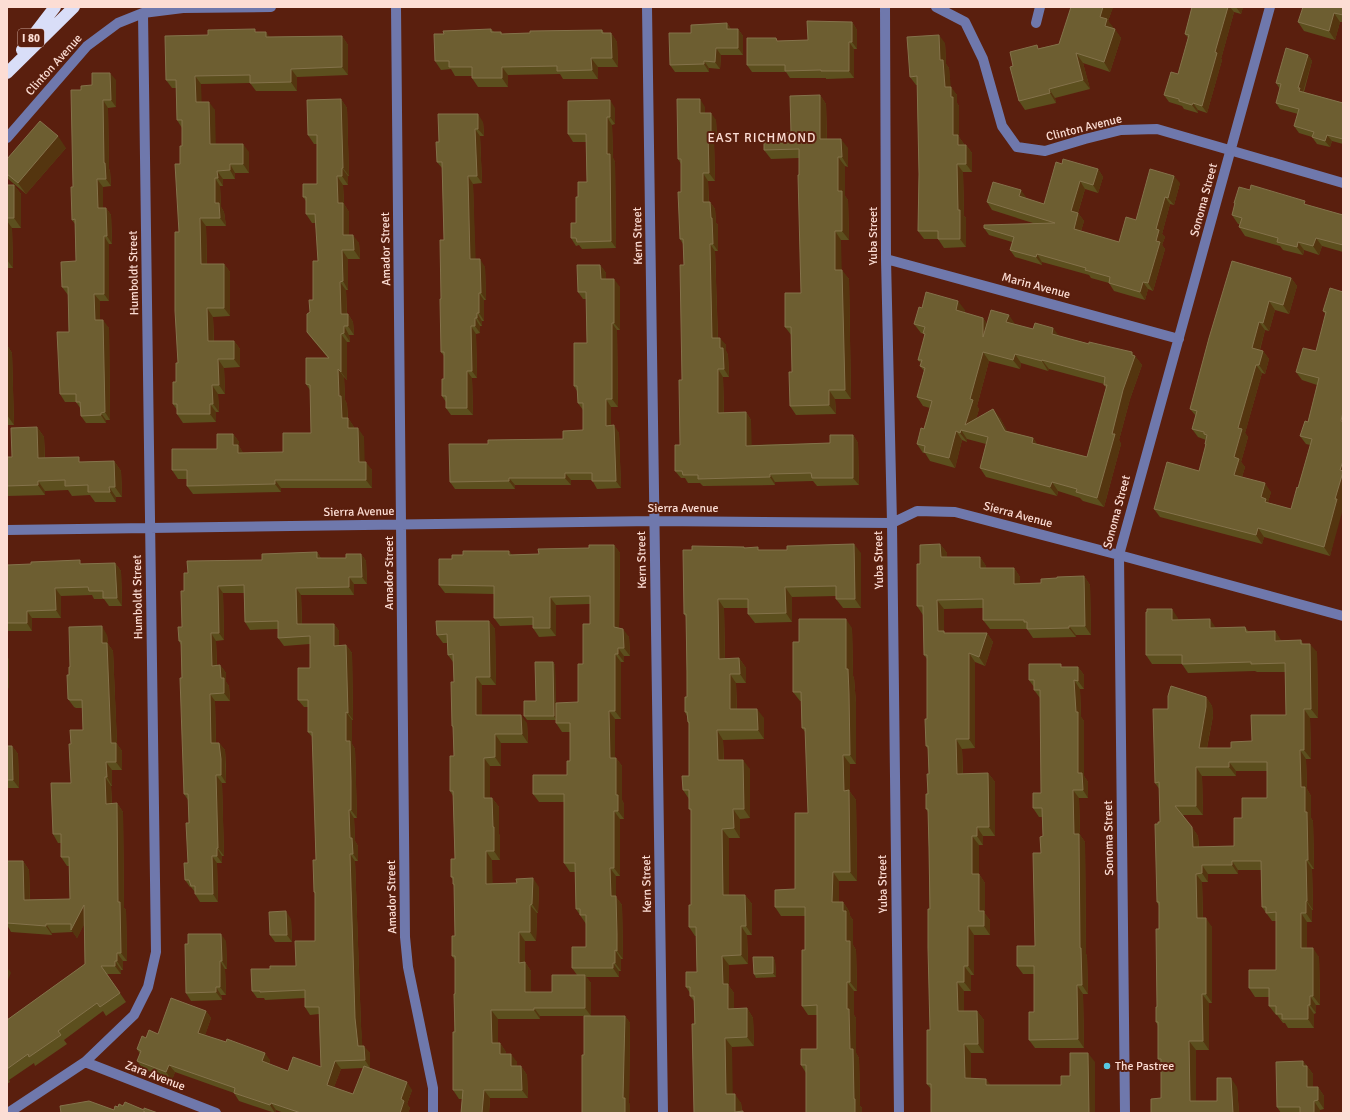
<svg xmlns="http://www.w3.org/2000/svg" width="1350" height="1120" font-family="Signika,sans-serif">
  <rect width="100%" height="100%" fill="#5a1f0e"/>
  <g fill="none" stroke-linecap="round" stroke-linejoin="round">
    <!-- minor -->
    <path stroke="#6f78ac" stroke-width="10" d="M 396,7 L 405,937 L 408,967 L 433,1088 L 433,1113
      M 647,7 L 663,1113
      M 885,7 L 886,259 L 892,523 L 899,1113
      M 936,7 L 965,22 L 983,59 L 1002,126 L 1017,147 L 1045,151 L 1085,139 L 1121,130 L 1157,129 L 1343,183
      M 1036,23 L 1040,7
      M 7,138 L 87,46 L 118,23 L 143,13 L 183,8 L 271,7
      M 886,259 L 1179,339
      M 7,530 L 655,521 L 892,523 L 917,511 L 955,512 L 1119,555 L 1343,616
      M 85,1062 L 216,1113
      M 8,1113 L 85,1062 L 134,1015 L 148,987 L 156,952 L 143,13
      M 1125,1113 L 1119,555 L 1270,7"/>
    <!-- highway -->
    <path stroke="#d9def8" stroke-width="12" d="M 22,50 L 55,7
      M 7,73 L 74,7"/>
  </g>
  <!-- wall -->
  <path fill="#5c4f1e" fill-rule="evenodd" d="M 1071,7 L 1113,7 L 1108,21 L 1121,38 L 1110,72 L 1083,63 L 1090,89 L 1055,98 L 1056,103 L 1025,110 L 1019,101 L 1013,66 L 1040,48 L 1059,44 Z
    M 1192,7 L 1243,7 L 1241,14 L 1234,12 L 1221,59 L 1222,60 L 1207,113 L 1198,110 L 1198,113 L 1184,109 L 1182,106 L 1169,102 L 1164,95 L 1178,74 L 1188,38 L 1185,34 Z
    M 1343,7 L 1343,22 L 1340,22 L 1335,40 L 1304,31 L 1298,22 Z
    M 852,22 L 857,30 L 857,49 L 854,49 L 854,78 L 826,79 L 826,78 L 790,78 L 786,72 L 752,72 L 747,65 L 778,41 L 808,40 Z
    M 727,23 L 731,29 L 738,29 L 743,36 L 743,55 L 721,55 L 720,69 L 709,68 L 709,72 L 675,72 L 670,65 L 691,33 Z
    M 491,29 L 494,32 L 501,32 L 502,34 L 530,33 L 602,30 L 604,33 L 611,33 L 617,42 L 618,67 L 598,67 L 598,79 L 563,79 L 560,74 L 508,75 L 508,87 L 478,87 L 472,78 L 472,76 L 455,76 L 451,69 L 441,70 L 435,61 Z
    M 257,32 L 269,37 L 342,36 L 348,45 L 348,75 L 297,77 L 297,91 L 256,91 L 250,83 L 201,84 L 201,102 L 215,110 L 215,144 L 249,152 L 249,173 L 235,173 L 235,179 L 223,179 L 223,186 L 220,186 L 221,207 L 224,212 L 226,226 L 206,226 L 207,264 L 224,264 L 230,272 L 230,316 L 213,317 L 214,341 L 234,341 L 240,349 L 240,367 L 224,368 L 225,394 L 218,394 L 219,412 L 216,412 L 216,422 L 183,423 L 177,414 L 177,410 L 173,404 L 178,363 L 180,164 L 182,146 L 182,128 L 177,120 L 176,88 L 172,88 L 166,80 L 208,35 Z
    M 945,43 L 946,64 L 949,68 L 950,87 L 957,95 L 957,103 L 959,106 L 959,137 L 964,144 L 964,145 L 966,145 L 972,153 L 972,172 L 963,172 L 964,216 L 966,218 L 966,247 L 944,248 L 938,239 L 924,239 L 918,231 L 919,174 L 917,85 L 916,85 L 910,77 Z
    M 1308,55 L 1312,61 L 1304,92 L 1343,103 L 1343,144 L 1332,141 L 1330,147 L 1317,144 L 1312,137 L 1299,133 L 1294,126 L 1298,114 L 1280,109 L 1276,103 L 1280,89 L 1276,83 Z
    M 116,80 L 116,107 L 108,108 L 109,169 L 110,171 L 111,186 L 103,187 L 103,208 L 106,208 L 111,215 L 112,244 L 109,244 L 109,301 L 100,301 L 100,320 L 109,328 L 110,420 L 106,420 L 106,423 L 86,423 L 81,416 L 81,409 L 76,402 L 65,402 L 60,394 L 69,332 L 68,295 L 62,287 L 76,261 L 75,224 L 72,220 L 73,187 L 81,90 L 92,85 Z
    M 820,95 L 826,104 L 827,139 L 848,148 L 848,167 L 845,166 L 845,196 L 848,200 L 849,240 L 841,240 L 841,270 L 849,279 L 851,399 L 835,399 L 836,414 L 796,415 L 790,406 L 792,372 L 792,336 L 785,327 L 801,293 L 799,158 L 771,159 L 764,150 L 791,133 Z
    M 341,99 L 347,108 L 349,176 L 348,176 L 348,185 L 343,185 L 344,204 L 349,212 L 349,235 L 359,243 L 360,259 L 348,259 L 348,290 L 346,290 L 347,314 L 348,314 L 353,322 L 354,335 L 349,335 L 350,342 L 347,342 L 347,380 L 344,377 L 345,400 L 347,404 L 348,418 L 354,427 L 354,428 L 364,437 L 364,462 L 372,470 L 372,488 L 281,488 L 281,492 L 193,494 L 187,486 L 187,479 L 178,479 L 172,470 L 217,449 L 233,434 L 239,442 L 239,446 L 243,453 L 283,452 L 311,433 L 310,390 L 306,384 L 328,358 L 313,340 L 307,332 L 310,312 L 313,300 L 318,261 L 316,223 L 312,223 L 306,214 L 306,201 L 303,197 L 317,184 L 317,144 L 314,144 L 308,135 Z
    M 705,107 L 705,113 L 716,120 L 717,141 L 714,141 L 715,181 L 708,181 L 709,202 L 710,202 L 715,209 L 716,223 L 718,225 L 718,251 L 715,251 L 718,338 L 726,345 L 726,351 L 728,355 L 729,377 L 723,377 L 724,413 L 746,412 L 751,420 L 751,445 L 830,443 L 853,435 L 858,443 L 859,485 L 817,486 L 813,481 L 775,482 L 775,485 L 703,486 L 700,483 L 688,483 L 685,478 L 681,478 L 675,471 L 680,445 L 682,380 L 684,265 L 683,244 L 680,239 L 681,192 L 681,164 L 678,159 Z
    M 615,108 L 615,124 L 612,125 L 613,158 L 615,162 L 616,248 L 582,249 L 579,245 L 576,246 L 571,238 L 576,223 L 578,197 L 587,182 L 586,142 L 573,142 L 568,134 Z
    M 483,122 L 484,136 L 480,136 L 482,183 L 473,184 L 475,259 L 485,267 L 486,300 L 484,300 L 484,321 L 482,321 L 482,326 L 480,326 L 480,333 L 476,334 L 477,378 L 472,378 L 473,415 L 451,415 L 446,408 L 446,402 L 442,396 L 444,379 L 444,356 L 441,352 L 441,299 L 444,240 L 442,168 L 437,162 L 439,142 Z
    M 66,148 L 26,194 L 7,178 L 7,159 Z
    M 1062,164 L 1098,169 L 1103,177 L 1098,193 L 1085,189 L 1078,213 L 1084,221 L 1081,231 L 1119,242 L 1136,220 L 1180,183 L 1174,205 L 1170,204 L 1162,234 L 1165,237 L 1162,245 L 1165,249 L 1153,291 L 1148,289 L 1145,300 L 1114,291 L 1109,283 L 1091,278 L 1089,275 L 1042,262 L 1042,265 L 1015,257 L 1010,250 L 1012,242 L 989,235 L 984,228 L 1036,224 L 992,210 L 987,202 L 1026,197 L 1026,198 L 1044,204 Z
    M 7,185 L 14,185 L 21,194 L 21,228 L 12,228 L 13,268 L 7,268 Z
    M 1234,203 L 1308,205 L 1343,215 L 1343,252 L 1322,246 L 1319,255 L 1304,250 L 1303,255 L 1283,250 L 1280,246 L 1245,236 L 1239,227 L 1240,224 L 1238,224 L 1232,215 L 1235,204 Z
    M 600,265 L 606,273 L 606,279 L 620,287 L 620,330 L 617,330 L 618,407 L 611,407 L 611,425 L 619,433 L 621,488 L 597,489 L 592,480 L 571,480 L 571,485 L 515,485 L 515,489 L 455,489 L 450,482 L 488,444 L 563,439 L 583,430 L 583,410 L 578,403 L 577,391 L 574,386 L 587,343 L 586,299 L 583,299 L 578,292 Z
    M 1291,278 L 1297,286 L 1289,314 L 1275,310 L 1269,331 L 1265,330 L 1260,350 L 1263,351 L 1269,359 L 1265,374 L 1262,373 L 1245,433 L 1248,437 L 1241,462 L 1245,467 L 1242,477 L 1271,492 L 1268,502 L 1269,503 L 1291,509 L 1298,488 L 1310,445 L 1306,444 L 1300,436 L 1308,422 L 1317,385 L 1302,380 L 1296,372 L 1316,351 L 1326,315 L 1323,311 L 1343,292 L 1343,502 L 1330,556 L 1264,537 L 1262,544 L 1160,517 L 1154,509 L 1199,471 L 1206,446 L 1205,444 L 1206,440 L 1198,437 L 1192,429 L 1196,416 L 1190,409 L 1209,338 Z
    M 922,308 L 965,310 L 964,313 L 983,318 L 987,324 L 1015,324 L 1015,325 L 1134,355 L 1142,365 L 1130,399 L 1119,440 L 1121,444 L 1104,507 L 1083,501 L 1080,498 L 1058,491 L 1057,496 L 986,477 L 980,468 L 986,444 L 967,439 L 967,442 L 962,440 L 955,468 L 930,461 L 925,453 L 923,453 L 917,444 L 924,429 L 930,408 L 923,406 L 917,397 L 924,371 L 920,366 L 921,363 L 918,360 L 925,335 L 924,334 L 921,333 L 914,324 ZM 989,361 L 1020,369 L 1021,363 L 1048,371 L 1049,369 L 1104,384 L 1106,388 L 1087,457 L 1037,444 L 1033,438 L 1007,431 L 1000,418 L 976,419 L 979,409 L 977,406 Z
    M 7,345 L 12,353 L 14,425 L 7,425 Z
    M 37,427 L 44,437 L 45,458 L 82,462 L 114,461 L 121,471 L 122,497 L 116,497 L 116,502 L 95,502 L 90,495 L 72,496 L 68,490 L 45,491 L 45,495 L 7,496 L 7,457 L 12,457 Z
    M 940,544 L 947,553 L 947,557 L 980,557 L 986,566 L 986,568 L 1014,568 L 1020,577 L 1020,583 L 1041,583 L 1057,578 L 1084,576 L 1090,585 L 1091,635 L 1076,635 L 1076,637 L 1033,638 L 1027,629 L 990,629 L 983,620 L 983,608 L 944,609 L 944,631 L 945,633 L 987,633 L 993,642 L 985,666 L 975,662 L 975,748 L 962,749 L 963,774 L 988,773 L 995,782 L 995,836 L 983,836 L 983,845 L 979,845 L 979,874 L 985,883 L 985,914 L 990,920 L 990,935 L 974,935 L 974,975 L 971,975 L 971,991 L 964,991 L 964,1011 L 977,1011 L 984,1020 L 984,1053 L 971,1053 L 971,1079 L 990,1085 L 1061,1085 L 1070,1076 L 1095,1062 L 1095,1113 L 931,1089 L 927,1084 L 930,1030 L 929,848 L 928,812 L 926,809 L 929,774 L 928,749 L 926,746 L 927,719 L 927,659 L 924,655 L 923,615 L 917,606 L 920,564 Z
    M 614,545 L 620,553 L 619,628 L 629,637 L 630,656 L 624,656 L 624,662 L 621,662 L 621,719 L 615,719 L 615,758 L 616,758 L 622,766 L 622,800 L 624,804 L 624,819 L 620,819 L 620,876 L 616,876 L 616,897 L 622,905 L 623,959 L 621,959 L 621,971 L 619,971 L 619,977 L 586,977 L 591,983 L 591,1016 L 625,1016 L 630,1023 L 629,1103 L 630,1105 L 584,1055 L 584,1016 L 540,1016 L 540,1019 L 498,1019 L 498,1043 L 500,1043 L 506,1052 L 506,1054 L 517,1062 L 517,1066 L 521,1066 L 527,1075 L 528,1098 L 490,1098 L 489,1113 L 461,1113 L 462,1099 L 459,1099 L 453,1090 L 455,994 L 455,960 L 452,956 L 455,936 L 454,886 L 453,884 L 453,880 L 451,877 L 455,859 L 453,796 L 450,791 L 454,756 L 453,728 L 452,726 L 454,682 L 453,662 L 448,655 L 447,643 L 443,643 L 437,635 L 489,621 L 495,629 L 496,685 L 482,685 L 482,715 L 527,723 L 528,743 L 501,743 L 501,766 L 490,766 L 490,798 L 492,798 L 499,807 L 499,834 L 500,836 L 500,860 L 492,860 L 492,883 L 539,887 L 538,913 L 537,913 L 536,941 L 525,941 L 525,962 L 531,971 L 531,992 L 552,992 L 577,975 L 572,968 L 586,947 L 586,924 L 576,909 L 575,872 L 570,872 L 564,863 L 564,802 L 539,802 L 533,794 L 567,775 L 570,761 L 570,732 L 562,732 L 556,723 L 556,720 L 527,720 L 524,716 L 536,701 L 553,662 L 555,665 L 556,720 L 578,702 L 590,624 L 590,604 L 556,605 L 556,636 L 539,637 L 533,628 L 533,625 L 500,626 L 494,618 L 494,594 L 445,593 L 439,585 L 452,559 L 463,555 L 509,551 L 512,555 L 539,554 Z
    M 744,547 L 745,548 L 760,550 L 861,553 L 861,608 L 843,608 L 836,599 L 836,596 L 792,597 L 792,622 L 755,623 L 748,614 L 748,608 L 724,608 L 725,659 L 739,658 L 746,668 L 746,683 L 736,683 L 737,709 L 764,718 L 764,739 L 723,740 L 724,760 L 750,769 L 750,818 L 740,819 L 740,838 L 729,838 L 729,895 L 745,895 L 752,904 L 752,935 L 747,935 L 748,964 L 729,965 L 729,986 L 734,993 L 734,1009 L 747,1008 L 753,1018 L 754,1046 L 732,1047 L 732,1094 L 741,1103 L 742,1111 L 694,1113 L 694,1001 L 690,996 L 690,993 L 686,987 L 697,972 L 696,936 L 695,936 L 689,927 L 691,905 L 691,811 L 689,809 L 689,799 L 683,790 L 689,776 L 689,724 L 688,722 L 687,716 L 685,712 L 687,697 L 686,617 L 684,614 L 692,550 Z
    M 317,552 L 321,558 L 346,558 L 361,554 L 366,561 L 367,584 L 354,584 L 354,595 L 301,595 L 302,624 L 334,624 L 339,631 L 339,646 L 346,645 L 352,653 L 353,720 L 352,720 L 352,744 L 355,749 L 357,818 L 354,818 L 355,841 L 358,846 L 358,861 L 355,861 L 361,1026 L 362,1046 L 370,1053 L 370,1068 L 412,1090 L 407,1104 L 410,1108 L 408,1113 L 284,1113 L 276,1110 L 275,1113 L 239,1101 L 234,1093 L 175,1072 L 172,1080 L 143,1069 L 137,1061 L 140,1054 L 137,1049 L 146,1038 L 158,1034 L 206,1011 L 211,1018 L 205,1035 L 270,1060 L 269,1064 L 288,1071 L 321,1067 L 319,1014 L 310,1015 L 305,1007 L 305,998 L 265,1000 L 264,998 L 257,998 L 252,991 L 270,969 L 296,966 L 315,941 L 315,894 L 314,892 L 316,860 L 313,738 L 308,732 L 308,707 L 304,707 L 298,700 L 310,668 L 310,644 L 284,646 L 278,638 L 278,629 L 250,630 L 245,622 L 244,593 L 223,593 L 224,640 L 216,641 L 217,665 L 220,665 L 226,673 L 226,682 L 229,686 L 230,701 L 215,701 L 216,743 L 219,743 L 225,750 L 226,766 L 226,783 L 222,783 L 224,856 L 222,856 L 222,863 L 217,863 L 218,902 L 200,902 L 195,894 L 195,892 L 191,887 L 190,887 L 185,880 L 188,863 L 189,823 L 188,800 L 184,794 L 181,645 L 179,641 L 182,627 L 184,591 L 188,573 L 262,560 ZM 363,1068 L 353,1094 L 334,1087 L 341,1069 Z
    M 115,563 L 121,571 L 122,606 L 109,606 L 104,599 L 94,599 L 92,595 L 61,596 L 61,618 L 32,618 L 32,631 L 7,631 L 7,564 L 8,565 Z
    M 1178,618 L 1178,620 L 1216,628 L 1245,627 L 1248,631 L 1275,631 L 1281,641 L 1301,640 L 1303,644 L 1317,652 L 1318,718 L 1310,718 L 1311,759 L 1306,759 L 1307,789 L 1311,796 L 1311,818 L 1313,821 L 1314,869 L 1312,869 L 1313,910 L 1312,910 L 1312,922 L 1307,922 L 1307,948 L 1319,957 L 1320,1005 L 1316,1005 L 1316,1013 L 1314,1014 L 1314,1028 L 1288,1028 L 1285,1023 L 1283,1023 L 1277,1015 L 1276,1015 L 1269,1006 L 1269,997 L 1255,997 L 1249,988 L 1276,970 L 1276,921 L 1272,921 L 1262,907 L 1261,870 L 1238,870 L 1238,874 L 1208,874 L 1208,882 L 1202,882 L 1203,918 L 1212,927 L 1212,1003 L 1209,1003 L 1209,1050 L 1196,1050 L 1196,1101 L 1217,1101 L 1237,1087 L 1239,1113 L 1151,1113 L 1161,1098 L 1161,1062 L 1158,1059 L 1158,1026 L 1156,1022 L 1157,1007 L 1159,929 L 1159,906 L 1157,902 L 1158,824 L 1160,822 L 1160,790 L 1155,783 L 1168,709 L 1206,697 L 1212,706 L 1213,716 L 1207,748 L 1231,748 L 1252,741 L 1286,715 L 1285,672 L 1257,672 L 1255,671 L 1188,673 L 1182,664 L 1152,664 L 1146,655 ZM 1236,771 L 1267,771 L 1267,798 L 1234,846 L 1199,847 L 1198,836 L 1183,815 L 1203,815 L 1202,776 L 1236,776 Z
    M 852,628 L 853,676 L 854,678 L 856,703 L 856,764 L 850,764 L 850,792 L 856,800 L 857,881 L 839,881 L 839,902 L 843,902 L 849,911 L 850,916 L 853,920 L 853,945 L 856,950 L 857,991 L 854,991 L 854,1015 L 856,1018 L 856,1053 L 859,1058 L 860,1106 L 862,1108 L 862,1113 L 806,1113 L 806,1073 L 801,1065 L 817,1049 L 817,1015 L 808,1015 L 802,1006 L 805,950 L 805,916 L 781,916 L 775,907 L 795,889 L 808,813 L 806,733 L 802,728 L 801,701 L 800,701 L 793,692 L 799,642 Z
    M 107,635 L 108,644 L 113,651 L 117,744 L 122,751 L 122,770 L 112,770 L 112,786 L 111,786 L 112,804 L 117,803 L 123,812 L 124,908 L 126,910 L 127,961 L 123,961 L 123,970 L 121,970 L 121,974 L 107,974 L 126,1002 L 106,1016 L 103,1011 L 64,1040 L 67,1044 L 35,1066 L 34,1063 L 9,1080 L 10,1082 L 7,1084 L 7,1020 L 85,964 L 84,924 L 77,938 L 73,932 L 52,933 L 52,935 L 11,932 L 7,925 L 7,861 L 23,861 L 29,870 L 30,900 L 70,899 L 69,866 L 67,866 L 61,857 L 61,843 L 58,843 L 53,834 L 71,783 L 71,744 L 83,730 L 82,708 L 76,708 L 74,707 L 68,699 L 69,675 L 70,667 Z
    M 1063,667 L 1078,667 L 1084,675 L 1084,689 L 1080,689 L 1081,717 L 1084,721 L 1084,776 L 1088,782 L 1088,798 L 1079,798 L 1080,835 L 1085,842 L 1086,954 L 1087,956 L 1088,994 L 1083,994 L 1084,1048 L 1035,1048 L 1029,1040 L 1034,1012 L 1034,974 L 1023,974 L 1017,966 L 1035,946 L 1041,853 L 1043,836 L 1042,817 L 1039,817 L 1033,808 L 1041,793 L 1040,698 L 1034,690 L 1034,687 L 1029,680 Z
    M 7,746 L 12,746 L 18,754 L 19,788 L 7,788 Z
    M 291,919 L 292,942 L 275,942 L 270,935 Z
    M 226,941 L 227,969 L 225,969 L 226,995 L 221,995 L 222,1000 L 191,1001 L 186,993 Z
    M 773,957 L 775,961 L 776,977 L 756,978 L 754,974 Z
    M 1303,1061 L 1313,1074 L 1313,1087 L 1318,1087 L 1324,1096 L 1324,1109 L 1320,1110 L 1320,1113 L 1281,1113 L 1277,1107 Z"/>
  <!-- shaded-wall -->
  <path fill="#54350f" d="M 1103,7 L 1113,7 L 1108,21 L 1114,28 L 1105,26 L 1100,17 Z
    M 1228,7 L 1230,7 L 1234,12 L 1221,59 L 1222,60 L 1207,113 L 1202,106 L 1215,52 Z
    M 1236,7 L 1243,7 L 1241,14 Z
    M 1334,13 L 1340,22 L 1335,40 L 1329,31 Z
    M 852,22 L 857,30 L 857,49 L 852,42 Z
    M 727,23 L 732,31 L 727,29 Z
    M 738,29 L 743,36 L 743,55 L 738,48 Z
    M 1115,29 L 1121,38 L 1110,72 L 1104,62 Z
    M 266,32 L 272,40 L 266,37 Z
    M 611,33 L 617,42 L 618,67 L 612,58 Z
    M 939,35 L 945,43 L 946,64 L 949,68 L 951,89 L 951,87 L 957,95 L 957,103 L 959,106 L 959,137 L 964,144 L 964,154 L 958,145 L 953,135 L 940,60 Z
    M 342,36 L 348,45 L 348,75 L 342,67 Z
    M 849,42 L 854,49 L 854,78 L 849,71 Z
    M 716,48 L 721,55 L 720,69 L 715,62 Z
    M 1076,53 L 1083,63 L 1090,89 L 1083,80 Z
    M 1308,55 L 1312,61 L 1303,92 L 1299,91 L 1298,88 Z
    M 591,58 L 598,67 L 598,79 L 592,70 Z
    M 704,61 L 709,68 L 709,72 L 704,64 Z
    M 502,67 L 508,75 L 508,87 L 502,78 Z
    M 291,69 L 297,77 L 297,91 L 291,82 Z
    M 110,73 L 116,80 L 116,107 L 111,100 Z
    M 195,76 L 201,84 L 202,110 L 196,102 Z
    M 1049,89 L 1055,98 L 1056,103 L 1050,93 Z
    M 820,95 L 826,104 L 827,148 L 820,139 Z
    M 341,99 L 347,108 L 349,176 L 343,168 Z
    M 700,99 L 705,107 L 705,120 L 700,113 Z
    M 103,100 L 108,108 L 109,169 L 110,171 L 111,186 L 106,179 L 104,163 Z
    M 610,100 L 615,108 L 615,124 L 610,117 Z
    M 209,102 L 215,110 L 216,152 L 210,144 Z
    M 1193,103 L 1198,110 L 1198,113 L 1192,105 Z
    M 711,113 L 716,120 L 717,141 L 711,133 Z
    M 478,114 L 483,122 L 484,136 L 478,129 Z
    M 607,117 L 612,125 L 613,158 L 615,162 L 616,248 L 611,241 L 607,154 Z
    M 475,129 L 480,136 L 482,183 L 477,176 Z
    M 708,133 L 714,141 L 715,181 L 709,173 Z
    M 1327,135 L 1332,141 L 1330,147 L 1325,141 Z
    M 58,136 L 66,148 L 26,194 L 18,183 Z
    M 841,139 L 848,148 L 848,167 L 842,157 Z
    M 243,144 L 249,152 L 249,173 L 243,164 Z
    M 966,145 L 972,153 L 972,172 L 966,164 Z
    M 838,157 L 845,166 L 845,196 L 848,200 L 849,240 L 842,231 L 838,191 Z
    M 230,164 L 235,173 L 235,179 L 230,170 Z
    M 957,164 L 963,172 L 964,216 L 966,218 L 966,247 L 960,239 L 958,210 Z
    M 342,168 L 348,176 L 348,185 L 342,176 Z
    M 1098,169 L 1103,177 L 1098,193 L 1093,185 Z
    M 217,171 L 223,179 L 223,186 L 218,178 Z
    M 703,173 L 708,181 L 709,210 L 703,202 Z
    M 337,176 L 343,185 L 344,204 L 349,212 L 349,243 L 343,235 L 338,203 Z
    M 468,176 L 473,184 L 476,267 L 470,259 Z
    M 1174,176 L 1180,183 L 1174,205 L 1168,198 Z
    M 215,178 L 220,186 L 221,207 L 224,212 L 226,226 L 220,218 L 215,203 Z
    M 97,179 L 103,187 L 103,215 L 98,208 Z
    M 1080,181 L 1085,189 L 1076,219 L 1071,211 Z
    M 14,185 L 21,194 L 21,228 L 14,218 Z
    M 1021,190 L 1026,197 L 1024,204 L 1019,196 Z
    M 1165,197 L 1170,204 L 1162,234 L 1165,237 L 1162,245 L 1165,249 L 1153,291 L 1148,283 L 1156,241 L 1156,229 Z
    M 710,202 L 715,209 L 716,223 L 718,225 L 718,251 L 713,244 Z
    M 106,208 L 111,215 L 112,244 L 107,236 Z
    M 1078,213 L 1084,221 L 1079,237 L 1074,229 Z
    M 200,218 L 206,226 L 207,272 L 201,264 Z
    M 7,221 L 12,228 L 13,268 L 7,260 Z
    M 835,231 L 841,240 L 842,279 L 835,270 Z
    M 353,235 L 359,243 L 360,259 L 354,250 Z
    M 104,236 L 109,244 L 109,301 L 104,294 Z
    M 1316,238 L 1322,246 L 1319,255 L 1313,246 Z
    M 1298,242 L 1304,250 L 1303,255 L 1297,247 Z
    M 710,244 L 715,251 L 718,345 L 712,338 Z
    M 342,250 L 348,259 L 348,290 L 343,281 Z
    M 1037,254 L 1042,262 L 1042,265 L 1036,257 Z
    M 480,259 L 485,267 L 486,300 L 481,293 Z
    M 224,264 L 230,272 L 230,316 L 224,308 Z
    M 600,265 L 606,273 L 606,287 L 601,279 Z
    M 842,270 L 849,279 L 851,399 L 845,390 Z
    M 1291,278 L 1297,286 L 1289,314 L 1283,305 Z
    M 614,279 L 620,287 L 620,330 L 614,323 Z
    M 340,282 L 346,290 L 347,322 L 341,314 Z
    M 1143,282 L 1148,289 L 1145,300 L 1140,292 Z
    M 479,293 L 484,300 L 484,321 L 479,313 Z
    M 94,294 L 100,301 L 100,328 L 95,320 Z
    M 958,301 L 965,310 L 962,320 L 956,310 Z
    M 1269,301 L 1275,310 L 1269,331 L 1263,323 Z
    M 207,308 L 213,317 L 214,350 L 208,341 Z
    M 477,313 L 482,321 L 482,326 L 477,318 Z
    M 348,314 L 353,322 L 354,335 L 348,326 Z
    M 1009,315 L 1015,324 L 1013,332 L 1006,322 Z
    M 475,318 L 480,326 L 480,333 L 475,326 Z
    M 983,318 L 989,327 L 983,337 Z
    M 103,320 L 109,328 L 110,420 L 105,412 Z
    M 1259,322 L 1265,330 L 1258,356 L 1252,348 Z
    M 612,323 L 617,330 L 618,407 L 612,399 Z
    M 344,326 L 349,335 L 350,342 L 344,333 Z
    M 471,326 L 476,334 L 477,378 L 472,371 Z
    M 1053,328 L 1060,337 L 1052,334 Z
    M 341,334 L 347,342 L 347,380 L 341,372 Z
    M 720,338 L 726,345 L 726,351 L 728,355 L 729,377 L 724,369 L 720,348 Z
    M 234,341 L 240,349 L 240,367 L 234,359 Z
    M 7,345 L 12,353 L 14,425 L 7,415 Z
    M 1263,351 L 1269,359 L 1265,374 L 1259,365 Z
    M 983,352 L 989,361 L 977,406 L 979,409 L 972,433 L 965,425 L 970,399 Z
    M 1132,352 L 1142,365 L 1130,399 L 1119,440 L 1121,444 L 1104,507 L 1097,498 L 1112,434 Z
    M 1015,354 L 1021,363 L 1020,369 L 1013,360 Z
    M 218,359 L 224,368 L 225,394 L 219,385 Z
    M 1042,360 L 1049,369 L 1048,371 L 1042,361 Z
    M 1256,365 L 1262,373 L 1245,433 L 1248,437 L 1241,462 L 1245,467 L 1240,483 L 1234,475 L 1234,457 L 1238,428 Z
    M 338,369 L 344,377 L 345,400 L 347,404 L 348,427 L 342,418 L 339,396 Z
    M 718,369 L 723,377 L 724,420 L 718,413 Z
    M 467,371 L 472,378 L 473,415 L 467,408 Z
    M 212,385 L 218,394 L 219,412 L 213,404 Z
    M 829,390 L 835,399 L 836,414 L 829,405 Z
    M 606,399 L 611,407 L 611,433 L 606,426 Z
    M 210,404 L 216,412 L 216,422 L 210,414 Z
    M 993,409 L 1000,418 L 1012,440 L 1005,431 Z
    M 746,412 L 751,420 L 752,453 L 746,446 Z
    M 1343,412 L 1343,424 L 1341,421 Z
    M 101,413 L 106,420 L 106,423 L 101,415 Z
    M 348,418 L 354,427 L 354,437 L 348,428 Z
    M 614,425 L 619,433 L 621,488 L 616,481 Z
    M 37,427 L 44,437 L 45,468 L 38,458 Z
    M 358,428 L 364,437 L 365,470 L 359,462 Z
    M 961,430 L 967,439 L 967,442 L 960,433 Z
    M 956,431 L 962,440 L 955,468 L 949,458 Z
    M 233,434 L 239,442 L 239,446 L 244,454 L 244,461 L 233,445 Z
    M 853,435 L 858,443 L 859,485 L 853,478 Z
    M 1033,438 L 1039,447 L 1032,443 Z
    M 114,461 L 121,471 L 122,497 L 115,487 Z
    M 1343,461 L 1343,502 L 1342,506 L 1343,507 L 1343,509 L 1330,556 L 1324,547 L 1335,499 L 1340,470 Z
    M 366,462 L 372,470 L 372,488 L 366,480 Z
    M 565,473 L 571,480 L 571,485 L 565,478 Z
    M 770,474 L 775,482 L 775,485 L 770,477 Z
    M 509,478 L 515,485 L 515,489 L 509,481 Z
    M 275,480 L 281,488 L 281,492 L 275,484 Z
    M 38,481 L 45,491 L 45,495 L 38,485 Z
    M 1052,482 L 1058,491 L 1057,496 L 1050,487 Z
    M 1265,483 L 1271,492 L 1268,502 L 1272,508 L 1271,511 L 1261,497 Z
    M 109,487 L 116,497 L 116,502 L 110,492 Z
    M 1258,528 L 1264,537 L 1262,544 L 1256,535 Z
    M 854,544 L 861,553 L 861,608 L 855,599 Z
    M 940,544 L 947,553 L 947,566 L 941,557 Z
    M 614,545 L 620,553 L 619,632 L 614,627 Z
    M 509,551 L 515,559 L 509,555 Z
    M 317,552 L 322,560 L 317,558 Z
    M 361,554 L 366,561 L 367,584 L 362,577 Z
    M 980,557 L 986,566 L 986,577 L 980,568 Z
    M 115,563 L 121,571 L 122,606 L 117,598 Z
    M 1014,568 L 1020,577 L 1020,593 L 1014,584 Z
    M 1084,576 L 1090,585 L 1091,635 L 1085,626 Z
    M 349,577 L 354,584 L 354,595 L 349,587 Z
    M 218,586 L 223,593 L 224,640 L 219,633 Z
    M 785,587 L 792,597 L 792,622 L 786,613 Z
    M 55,588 L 61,596 L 61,618 L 56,610 Z
    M 296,588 L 301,595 L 302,632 L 297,624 Z
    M 550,597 L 556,605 L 556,636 L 550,628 Z
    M 718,599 L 724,608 L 725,668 L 719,659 Z
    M 937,600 L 944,609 L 944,640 L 938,631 Z
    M 1172,609 L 1178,618 L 1178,629 L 1172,620 Z
    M 27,611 L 32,618 L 32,631 L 27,623 Z
    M 846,619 L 852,628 L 853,676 L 854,678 L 856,703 L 856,764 L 850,755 L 846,669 Z
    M 1210,619 L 1216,628 L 1210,628 Z
    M 489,621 L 495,629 L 496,685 L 490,677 Z
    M 334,624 L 339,631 L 339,653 L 334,646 Z
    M 102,626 L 107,635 L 108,644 L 113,651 L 117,744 L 122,751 L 122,770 L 116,762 L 111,743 L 102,643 Z
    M 1069,626 L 1076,635 L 1076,637 L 1069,628 Z
    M 623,629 L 629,637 L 630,656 L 624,648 Z
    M 1275,631 L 1281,640 L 1281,650 L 1275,641 Z
    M 211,633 L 216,641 L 217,673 L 212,666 Z
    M 987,633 L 993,642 L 985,666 L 979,657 Z
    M 1310,644 L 1317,652 L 1318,718 L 1311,709 Z
    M 346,645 L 352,653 L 353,720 L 348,713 Z
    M 618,648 L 624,656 L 624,662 L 618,654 Z
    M 969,653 L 975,662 L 975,748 L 969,739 Z
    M 615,654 L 621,662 L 621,719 L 615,711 Z
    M 7,656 L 9,659 L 9,689 L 7,686 Z
    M 739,658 L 746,668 L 746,683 L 740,674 Z
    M 553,662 L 555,665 L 556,720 L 554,716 Z
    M 220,665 L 226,673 L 226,682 L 229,686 L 230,701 L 224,693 L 221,678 Z
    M 1078,667 L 1084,675 L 1084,689 L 1078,681 Z
    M 730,674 L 736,683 L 737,719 L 730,709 Z
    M 476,677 L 482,685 L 482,724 L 476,715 Z
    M 1074,680 L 1080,689 L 1081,717 L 1084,721 L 1084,776 L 1088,782 L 1088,798 L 1083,790 L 1078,773 Z
    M 210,694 L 215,701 L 216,750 L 211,743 Z
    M 1206,697 L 1212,706 L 1213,716 L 1205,757 L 1199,748 Z
    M 757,709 L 764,718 L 764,739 L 758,730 Z
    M 1304,709 L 1310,718 L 1311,759 L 1304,750 Z
    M 609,711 L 615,719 L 615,766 L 610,758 Z
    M 346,712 L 352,720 L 352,744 L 355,749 L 357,818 L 351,810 L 346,741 Z
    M 521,715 L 527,723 L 528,743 L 522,734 Z
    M 717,730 L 723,740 L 724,769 L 718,760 Z
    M 495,734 L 501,743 L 501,766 L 495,757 Z
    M 956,739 L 962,749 L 963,783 L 957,774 Z
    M 219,743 L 225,750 L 226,783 L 221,775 Z
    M 12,746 L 18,754 L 19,788 L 13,780 Z
    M 1300,750 L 1306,759 L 1307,789 L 1311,796 L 1311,818 L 1313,821 L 1314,869 L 1308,860 L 1305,812 L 1301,787 Z
    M 843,755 L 850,764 L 850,792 L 856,800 L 857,881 L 850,872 L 844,791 Z
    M 484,758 L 490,766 L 490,807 L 484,798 Z
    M 616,758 L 622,766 L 622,800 L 624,804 L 624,819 L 618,811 L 616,795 Z
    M 743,760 L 750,769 L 750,818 L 744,809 Z
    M 106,762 L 112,770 L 112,786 L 107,777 Z
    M 1229,762 L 1236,771 L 1236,776 L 1229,767 Z
    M 1196,767 L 1202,776 L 1203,815 L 1196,806 Z
    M 988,773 L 995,782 L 995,836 L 989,827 Z
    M 216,775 L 222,783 L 224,856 L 218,848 Z
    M 105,777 L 111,786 L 112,812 L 106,804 Z
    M 1073,790 L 1079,798 L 1080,835 L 1085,842 L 1086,954 L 1087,956 L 1088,994 L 1082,985 L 1074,834 Z
    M 492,798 L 499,807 L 499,834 L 500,836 L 500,860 L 494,851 L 493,827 Z
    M 117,803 L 123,812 L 124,908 L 126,910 L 127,961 L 121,953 L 118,902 Z
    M 733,809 L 740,819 L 740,838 L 734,828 Z
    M 349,810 L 354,818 L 355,841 L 358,846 L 358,861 L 353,854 L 350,838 Z
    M 614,811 L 620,819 L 620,876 L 614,868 Z
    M 977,827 L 983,836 L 983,845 L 977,836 Z
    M 1192,827 L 1198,836 L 1199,856 L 1193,847 Z
    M 722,829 L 729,838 L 729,904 L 723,895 Z
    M 972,836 L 979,845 L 979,874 L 985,883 L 985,914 L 990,920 L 990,935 L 984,926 L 979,911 L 972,874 Z
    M 217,848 L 222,856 L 222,863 L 217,856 Z
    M 486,851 L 492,860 L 493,892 L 486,884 Z
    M 350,854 L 355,861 L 361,1026 L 363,1053 L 358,1046 L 355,1018 Z
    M 212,856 L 217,863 L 218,902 L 213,894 Z
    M 1306,860 L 1312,869 L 1313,910 L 1307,901 Z
    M 23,861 L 29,870 L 30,909 L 24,900 Z
    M 1232,861 L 1238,870 L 1238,874 L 1232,865 Z
    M 1202,865 L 1208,874 L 1208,882 L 1202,873 Z
    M 610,868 L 616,876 L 616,897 L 622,905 L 623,959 L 617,951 L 611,896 Z
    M 833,872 L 839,881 L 839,911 L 832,902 Z
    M 1196,874 L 1202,882 L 1203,927 L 1197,918 Z
    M 533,878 L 539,887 L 538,913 L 532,904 Z
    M 745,895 L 752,904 L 752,935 L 746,926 Z
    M 1306,901 L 1312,910 L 1312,922 L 1306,913 Z
    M 843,902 L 849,911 L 850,916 L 853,920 L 853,945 L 856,950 L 857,991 L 850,982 L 843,911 Z
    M 84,905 L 90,914 L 77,938 L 71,930 Z
    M 530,905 L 537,913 L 536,941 L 530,932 Z
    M 286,911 L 291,919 L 292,942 L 287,935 Z
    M 1301,913 L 1307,922 L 1307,957 L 1301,948 Z
    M 1206,918 L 1212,927 L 1212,1003 L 1206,994 Z
    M 46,924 L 52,933 L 52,935 L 46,926 Z
    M 741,926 L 747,935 L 748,964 L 741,955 Z
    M 968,926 L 974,935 L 974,975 L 968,966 Z
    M 519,932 L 525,941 L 525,971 L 519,963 Z
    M 221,934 L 226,941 L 227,969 L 222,961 Z
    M 1313,948 L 1319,957 L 1320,1005 L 1313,996 Z
    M 615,950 L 621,959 L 621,971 L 615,963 Z
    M 117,953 L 123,961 L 123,970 L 117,961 Z
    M 722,956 L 729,965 L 729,986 L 734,993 L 734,1018 L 728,1009 L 723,984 Z
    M 773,957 L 775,961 L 776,977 L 773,973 Z
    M 115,961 L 121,970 L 121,974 L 115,966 Z
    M 220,961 L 225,969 L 226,995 L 220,987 Z
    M 525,962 L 531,971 L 531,1001 L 525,992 Z
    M 613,963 L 619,971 L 619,977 L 613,968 Z
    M 964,966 L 971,975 L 971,991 L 964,982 Z
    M 9,969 L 11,973 L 7,982 L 7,972 Z
    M 585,975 L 591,983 L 591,1016 L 585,1008 Z
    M 847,982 L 854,991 L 854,1015 L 856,1018 L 856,1053 L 859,1058 L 860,1106 L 862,1108 L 862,1113 L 855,1113 L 854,1099 L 850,1049 L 847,1009 Z
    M 957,982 L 964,991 L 964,1021 L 958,1011 Z
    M 1077,985 L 1083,994 L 1084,1048 L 1078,1039 Z
    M 216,987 L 221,995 L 222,1000 L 216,992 Z
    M 1202,994 L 1209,1003 L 1209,1050 L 1203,1041 Z
    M 1310,996 L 1316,1005 L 1316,1013 L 1310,1005 Z
    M 1308,1005 L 1314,1014 L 1314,1028 L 1308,1019 Z
    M 534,1008 L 540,1016 L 540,1019 L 534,1010 Z
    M 747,1008 L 753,1018 L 754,1046 L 747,1037 Z
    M 491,1010 L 498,1019 L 498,1052 L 492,1043 Z
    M 206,1011 L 211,1018 L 203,1041 L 198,1033 Z
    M 977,1011 L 984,1020 L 984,1053 L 978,1044 Z
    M 625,1016 L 630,1023 L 629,1103 L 630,1105 L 630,1113 L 625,1113 L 623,1098 Z
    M 725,1038 L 732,1047 L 733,1104 L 726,1094 Z
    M 1189,1041 L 1196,1050 L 1196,1110 L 1190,1101 Z
    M 500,1043 L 506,1052 L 506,1062 L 500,1054 Z
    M 964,1044 L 971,1053 L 971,1088 L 965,1078 Z
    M 364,1046 L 370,1053 L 370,1068 L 365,1060 Z
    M 265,1053 L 270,1060 L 267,1069 L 262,1061 Z
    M 1088,1053 L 1095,1062 L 1095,1113 L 1089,1113 Z
    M 511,1054 L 517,1062 L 517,1075 L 511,1066 Z
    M 335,1061 L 341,1069 L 332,1092 L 327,1085 Z
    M 1303,1061 L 1313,1074 L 1313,1096 L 1307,1087 L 1303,1066 Z
    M 169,1065 L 175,1072 L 172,1080 L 166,1072 Z
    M 521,1066 L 527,1075 L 528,1098 L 522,1090 Z
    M 1231,1078 L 1237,1087 L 1239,1113 L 1233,1113 Z
    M 986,1079 L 993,1088 L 986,1085 Z
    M 407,1082 L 412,1090 L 407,1104 L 410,1108 L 408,1113 L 400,1113 L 401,1099 Z
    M 1318,1087 L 1324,1096 L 1324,1109 L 1318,1100 Z
    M 484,1090 L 490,1098 L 489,1113 L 482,1113 Z
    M 735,1094 L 741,1103 L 742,1113 L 735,1112 Z
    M 1314,1101 L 1320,1110 L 1320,1113 L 1314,1113 Z
    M 271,1103 L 276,1110 L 275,1113 L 270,1105 Z"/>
  <!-- building -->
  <path fill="#6d5e31" stroke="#84724b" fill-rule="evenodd" d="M 1071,7 L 1103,7 L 1100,17 L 1107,19 L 1105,26 L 1115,29 L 1104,62 L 1076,53 L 1083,80 L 1049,89 L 1050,93 L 1019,101 L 1010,67 L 1013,66 L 1010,52 L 1037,45 L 1038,49 L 1059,44 Z
    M 1192,7 L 1228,7 L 1215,52 L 1217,53 L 1202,106 L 1193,103 L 1192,105 L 1179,101 L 1179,99 L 1164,95 L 1171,72 L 1178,74 L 1189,35 L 1185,34 Z
    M 1303,7 L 1343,7 L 1343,15 L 1334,13 L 1329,31 L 1298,22 Z
    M 807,21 L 852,22 L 852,42 L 849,42 L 849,71 L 821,71 L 821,70 L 785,71 L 785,65 L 747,65 L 747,38 L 776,38 L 777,41 L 808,40 Z
    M 727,23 L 727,29 L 738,29 L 738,48 L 716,48 L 715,62 L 704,61 L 704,64 L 670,65 L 669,33 L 691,33 L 691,25 Z
    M 255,29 L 255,32 L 266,32 L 266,37 L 342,36 L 342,67 L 291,69 L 291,82 L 250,83 L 250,75 L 195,76 L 196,102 L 209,102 L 210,144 L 243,144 L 243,164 L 230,164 L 230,170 L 217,171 L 218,178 L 215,178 L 215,203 L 219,203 L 220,218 L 200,218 L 201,264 L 224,264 L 224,308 L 207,308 L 208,341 L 234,341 L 234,359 L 218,359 L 219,385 L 212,385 L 213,404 L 210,404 L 210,414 L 177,414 L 177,404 L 173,404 L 173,382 L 176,382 L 176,363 L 178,363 L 175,311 L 175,232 L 179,232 L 175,164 L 180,164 L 180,146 L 182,146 L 182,120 L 177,120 L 176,80 L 166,80 L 165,36 L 208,35 L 208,30 Z
    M 491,29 L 491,32 L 501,32 L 501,34 L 530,33 L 530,31 L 602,30 L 602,33 L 611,33 L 612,58 L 591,58 L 592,70 L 557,71 L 557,66 L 502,67 L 502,78 L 472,78 L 472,67 L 449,67 L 449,61 L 435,61 L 434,34 L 444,34 L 443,31 Z
    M 939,35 L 940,60 L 943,60 L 945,87 L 951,87 L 951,97 L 953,97 L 953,135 L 958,135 L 958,145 L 966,145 L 966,164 L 957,164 L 958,210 L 960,210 L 960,239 L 938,239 L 938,231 L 918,231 L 919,174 L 917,76 L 910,77 L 907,37 Z
    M 1286,48 L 1308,55 L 1298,88 L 1300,88 L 1299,91 L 1343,103 L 1343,139 L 1327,135 L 1325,141 L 1312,137 L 1314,132 L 1294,126 L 1299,109 L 1276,103 L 1281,84 L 1276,83 Z
    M 92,73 L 110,73 L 111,100 L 103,100 L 104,163 L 105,163 L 106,179 L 97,179 L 98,208 L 106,208 L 107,236 L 104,236 L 104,294 L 94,294 L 95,320 L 103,320 L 105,412 L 101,413 L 101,415 L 81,416 L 80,402 L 76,402 L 76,394 L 60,394 L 57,332 L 69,332 L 68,287 L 62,287 L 61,262 L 76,261 L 75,219 L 72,220 L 71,187 L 73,187 L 71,90 L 81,90 L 81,86 L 92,85 Z
    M 820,95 L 820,139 L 841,139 L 842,157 L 838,157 L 838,191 L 842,191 L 842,231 L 835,231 L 835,270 L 842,270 L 845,390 L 829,390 L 829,405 L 790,406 L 789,372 L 792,372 L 791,327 L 785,327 L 785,293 L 801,293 L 798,175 L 799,175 L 799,149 L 764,150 L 764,133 L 791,133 L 790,96 Z
    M 341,99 L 343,168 L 342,168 L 342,176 L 337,176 L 338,203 L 343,203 L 343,235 L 353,235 L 354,250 L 342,250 L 343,281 L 340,282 L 341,314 L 348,314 L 348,326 L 344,326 L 344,333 L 341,334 L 341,372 L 338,369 L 339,396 L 341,396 L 342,418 L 348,418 L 348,428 L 358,428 L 359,462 L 366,462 L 366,480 L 275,480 L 275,484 L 187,486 L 187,470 L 172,470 L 172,449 L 217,449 L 217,434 L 233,434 L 233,445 L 238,445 L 238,453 L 283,452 L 283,433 L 311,433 L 310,385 L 306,384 L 306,358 L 329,358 L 307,332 L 307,314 L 310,312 L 309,300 L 313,300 L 313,261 L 318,261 L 315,214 L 306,214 L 306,197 L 303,197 L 303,184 L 317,184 L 317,135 L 308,135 L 307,100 Z
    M 677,99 L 700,99 L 700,113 L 711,113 L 711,133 L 708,133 L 709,173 L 703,173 L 703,202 L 710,202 L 711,218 L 712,218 L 713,244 L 710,244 L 712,338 L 720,338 L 720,348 L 723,348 L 724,369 L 718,369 L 718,413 L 746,412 L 746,446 L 830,443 L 830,435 L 853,435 L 853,478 L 812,478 L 811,473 L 770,474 L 770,477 L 698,479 L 698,475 L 683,475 L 682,471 L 675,471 L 675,445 L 680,445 L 679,380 L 682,380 L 680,265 L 684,265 L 683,239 L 680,239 L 678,192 L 681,192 L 681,159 L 678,159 Z
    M 610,100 L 610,117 L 607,117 L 607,154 L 610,154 L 611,241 L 577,242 L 576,238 L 571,238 L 571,223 L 576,223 L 576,197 L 578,197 L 578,182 L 587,182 L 586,134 L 568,134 L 568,101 Z
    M 438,114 L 478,114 L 478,129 L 475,129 L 477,176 L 468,176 L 470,259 L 480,259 L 481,293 L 479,293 L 479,313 L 477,313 L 477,318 L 475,318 L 475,326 L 471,326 L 472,371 L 467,371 L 467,408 L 446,408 L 446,396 L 442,396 L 442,379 L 444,379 L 444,352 L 441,352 L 440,299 L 441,299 L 440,240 L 444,240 L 442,162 L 437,162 L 436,142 L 439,142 Z
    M 40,121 L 58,136 L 18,183 L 7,174 L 7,159 Z
    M 1063,159 L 1098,169 L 1093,185 L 1080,181 L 1071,211 L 1078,213 L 1074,229 L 1119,242 L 1126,217 L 1136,220 L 1150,169 L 1174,176 L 1168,198 L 1165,197 L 1156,229 L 1159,230 L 1156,241 L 1160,242 L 1148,283 L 1143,282 L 1140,292 L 1109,283 L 1110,277 L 1085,270 L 1086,268 L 1037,254 L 1036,257 L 1010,250 L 1014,237 L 984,228 L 984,225 L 1055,223 L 987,202 L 993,182 L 1021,190 L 1019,196 L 1044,204 L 1056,162 L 1062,164 Z
    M 7,185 L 14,185 L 14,218 L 7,218 Z
    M 1251,185 L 1305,201 L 1304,204 L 1343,215 L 1343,245 L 1316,238 L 1313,246 L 1298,242 L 1297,247 L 1277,242 L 1278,238 L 1239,227 L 1242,218 L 1232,215 L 1235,203 L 1234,203 L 1239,187 L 1250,190 Z
    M 1232,261 L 1291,278 L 1283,305 L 1269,301 L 1263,323 L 1259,322 L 1252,348 L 1263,351 L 1259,365 L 1256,365 L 1238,428 L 1242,429 L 1234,457 L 1239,459 L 1234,475 L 1265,483 L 1261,497 L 1266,499 L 1265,502 L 1291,509 L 1297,487 L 1298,488 L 1312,439 L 1300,436 L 1305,421 L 1308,422 L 1319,378 L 1296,372 L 1303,348 L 1316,351 L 1326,312 L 1323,311 L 1330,288 L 1343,292 L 1343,412 L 1341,421 L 1343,422 L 1343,461 L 1340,470 L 1343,471 L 1343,472 L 1335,499 L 1337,499 L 1324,547 L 1258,528 L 1256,535 L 1154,509 L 1167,462 L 1199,471 L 1206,444 L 1205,444 L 1207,435 L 1204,434 L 1204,432 L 1192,429 L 1197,411 L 1190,409 L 1209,338 Z
    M 577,265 L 600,265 L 601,279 L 614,279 L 614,323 L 612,323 L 612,399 L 606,399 L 606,426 L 614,425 L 616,481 L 592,481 L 592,473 L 565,473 L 565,478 L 509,478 L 509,481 L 450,482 L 449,444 L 488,444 L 488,440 L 563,439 L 563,431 L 583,430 L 583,403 L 578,403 L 577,386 L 574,386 L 574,343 L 587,343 L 586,292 L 578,292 Z
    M 926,292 L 958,301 L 956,310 L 983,318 L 983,337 L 991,310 L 1009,315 L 1006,322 L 1033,329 L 1035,323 L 1053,328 L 1052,334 L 1089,344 L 1089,342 L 1132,352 L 1132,355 L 1135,356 L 1123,390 L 1112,434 L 1115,434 L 1097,498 L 1076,492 L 1077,489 L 1052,482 L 1050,487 L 980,468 L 988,437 L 961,430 L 960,433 L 956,431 L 949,458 L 924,452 L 925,446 L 917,444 L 921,428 L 924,429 L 932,401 L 917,397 L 925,368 L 920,366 L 922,360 L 918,360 L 925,334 L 923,333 L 925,327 L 914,324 L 919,307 L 922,308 ZM 983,352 L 1013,360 L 1015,354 L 1042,361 L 1042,360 L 1105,377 L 1104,385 L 1107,385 L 1087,457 L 1032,443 L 1033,438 L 1005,431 L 993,409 L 965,425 L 973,400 L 970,399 Z
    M 37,427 L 38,458 L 79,457 L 79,462 L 114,461 L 115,487 L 109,487 L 110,492 L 88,492 L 88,485 L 65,486 L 65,480 L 38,481 L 38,485 L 7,486 L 7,457 L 12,457 L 11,428 Z
    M 854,544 L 855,599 L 836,599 L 836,586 L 785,587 L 786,613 L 748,614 L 748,599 L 718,599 L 719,659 L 739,658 L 740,674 L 730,674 L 730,709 L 757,709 L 758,730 L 717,730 L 718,760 L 743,760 L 744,809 L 733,809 L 734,828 L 722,829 L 723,895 L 745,895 L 746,926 L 741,926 L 741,955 L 722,956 L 723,984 L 728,984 L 728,1009 L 747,1008 L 747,1037 L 725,1038 L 726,1094 L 735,1094 L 735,1112 L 743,1111 L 743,1113 L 694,1113 L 692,1024 L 695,1024 L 694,996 L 690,996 L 690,987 L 686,987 L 686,972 L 697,972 L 696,927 L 689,927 L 689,905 L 691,905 L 691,809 L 689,809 L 689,790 L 683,790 L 682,776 L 689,776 L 689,722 L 688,722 L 687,712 L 685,712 L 685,697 L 687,697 L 687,672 L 686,614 L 684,614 L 683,550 L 692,550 L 692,546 L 744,547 L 744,548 L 758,547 L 758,550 L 787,550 L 787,546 Z
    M 940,544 L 941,557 L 980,557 L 980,568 L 1014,568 L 1014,584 L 1041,583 L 1041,579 L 1057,578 L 1057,577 L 1084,576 L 1085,626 L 1069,626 L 1069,628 L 1027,629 L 1027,622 L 1024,622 L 1024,620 L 983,620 L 983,599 L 937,600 L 938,631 L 944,631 L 944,633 L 987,633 L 979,657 L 969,653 L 969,739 L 956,739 L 957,774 L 988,773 L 989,827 L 977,827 L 977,836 L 972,836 L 972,874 L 979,874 L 979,911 L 984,911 L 984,926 L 968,926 L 968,966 L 964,966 L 964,982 L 957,982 L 958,1011 L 977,1011 L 978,1044 L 964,1044 L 965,1078 L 986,1079 L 986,1085 L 1061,1085 L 1061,1076 L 1070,1076 L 1070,1053 L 1088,1053 L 1089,1113 L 931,1113 L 931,1084 L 927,1084 L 927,1030 L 930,1030 L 928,948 L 928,909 L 930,909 L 929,848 L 928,809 L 926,809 L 926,794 L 928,794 L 927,774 L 929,774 L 928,746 L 926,746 L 925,719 L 927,719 L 927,655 L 924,655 L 923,606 L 917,606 L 917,564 L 920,564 L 920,545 Z
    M 589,545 L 614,545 L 614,627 L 623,629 L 624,648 L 618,648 L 618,654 L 615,654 L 615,711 L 609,711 L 610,758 L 616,758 L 616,795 L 618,795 L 618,811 L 614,811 L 614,868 L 610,868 L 611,896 L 616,896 L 617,934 L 617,951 L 615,950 L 615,963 L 613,963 L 613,968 L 572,968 L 572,947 L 586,947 L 586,915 L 580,915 L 580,909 L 576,909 L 575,863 L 564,863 L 564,794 L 533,794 L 533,775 L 567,775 L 567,761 L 570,761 L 570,723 L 556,723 L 556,703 L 578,702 L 578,664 L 583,664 L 583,624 L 590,624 L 590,596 L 550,597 L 550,628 L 533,628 L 533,617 L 494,618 L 494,586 L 439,585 L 439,559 L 452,559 L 452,555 L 463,555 L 463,551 L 509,551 L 509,555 L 539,554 L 538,549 L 589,548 Z
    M 317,552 L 317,558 L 346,558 L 346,554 L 361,554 L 362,577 L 349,577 L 349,587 L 296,588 L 297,624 L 334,624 L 334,646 L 346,645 L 348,713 L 346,712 L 346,741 L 350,741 L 351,781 L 351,810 L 349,810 L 350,838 L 352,838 L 353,854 L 350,854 L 355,1018 L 358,1046 L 364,1046 L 365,1060 L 335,1061 L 327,1085 L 353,1094 L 364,1066 L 407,1082 L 401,1099 L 404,1101 L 400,1113 L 401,1113 L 301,1113 L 271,1103 L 270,1105 L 234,1093 L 235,1088 L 169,1065 L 166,1072 L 137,1061 L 141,1051 L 137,1049 L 142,1036 L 146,1038 L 149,1030 L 158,1034 L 171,998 L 206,1011 L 198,1033 L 226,1042 L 227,1039 L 265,1053 L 262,1061 L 288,1071 L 293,1057 L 321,1067 L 319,1007 L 305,1007 L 305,990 L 260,992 L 260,991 L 252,991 L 251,969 L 270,969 L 270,966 L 296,966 L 295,941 L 315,941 L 315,892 L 314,892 L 313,860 L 316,860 L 312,732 L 308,732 L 308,700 L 298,700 L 298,668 L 310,668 L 310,636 L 278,638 L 278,621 L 245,622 L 244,585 L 218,586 L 219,633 L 211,633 L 212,666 L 220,665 L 221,678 L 224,678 L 224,693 L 210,694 L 211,743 L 219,743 L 221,759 L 221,775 L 216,775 L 218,848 L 217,848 L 217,856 L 212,856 L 213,894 L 195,894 L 195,886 L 191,886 L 189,880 L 185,880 L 184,863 L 188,863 L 186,823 L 189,823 L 188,794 L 184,794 L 180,678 L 182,678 L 181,641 L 179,641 L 178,627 L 182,627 L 181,591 L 184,591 L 184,573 L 188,573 L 187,561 L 262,560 L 262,554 Z
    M 80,560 L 80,564 L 115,563 L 117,598 L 103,598 L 103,591 L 89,591 L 88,587 L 55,588 L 56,610 L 27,611 L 27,623 L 7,623 L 7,565 L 31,564 L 31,562 Z
    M 1147,609 L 1172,609 L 1172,620 L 1210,619 L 1210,628 L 1245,627 L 1246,632 L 1275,631 L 1275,641 L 1301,640 L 1301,644 L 1310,644 L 1311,709 L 1304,709 L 1304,750 L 1300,750 L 1301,787 L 1305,787 L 1305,812 L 1307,812 L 1308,860 L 1306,860 L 1307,901 L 1306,901 L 1306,913 L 1301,913 L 1301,948 L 1313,948 L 1313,996 L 1310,996 L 1310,1005 L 1308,1005 L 1308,1019 L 1282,1019 L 1282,1014 L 1276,1014 L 1276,1006 L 1269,1006 L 1269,988 L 1249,988 L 1249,970 L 1276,970 L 1276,912 L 1266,913 L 1266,907 L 1262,907 L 1261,861 L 1232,861 L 1232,865 L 1202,865 L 1202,873 L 1196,874 L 1197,918 L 1206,918 L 1206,994 L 1202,994 L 1203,1041 L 1189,1041 L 1190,1101 L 1217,1101 L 1217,1078 L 1231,1078 L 1233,1113 L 1151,1113 L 1151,1099 L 1161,1098 L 1161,1059 L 1158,1059 L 1158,1022 L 1156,1022 L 1156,1007 L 1157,1007 L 1156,929 L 1159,929 L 1159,902 L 1157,902 L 1155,824 L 1158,824 L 1158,822 L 1160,822 L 1159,782 L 1155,783 L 1153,709 L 1168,709 L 1168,696 L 1171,686 L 1206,697 L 1206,707 L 1199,748 L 1231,748 L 1231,742 L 1252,741 L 1251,715 L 1286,715 L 1285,663 L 1251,664 L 1251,662 L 1182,664 L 1182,655 L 1146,655 L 1146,612 L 1147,612 ZM 1229,762 L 1267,762 L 1267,798 L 1242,798 L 1242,818 L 1234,818 L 1234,846 L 1193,847 L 1192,827 L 1175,806 L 1196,806 L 1196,767 L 1229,767 Z
    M 799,619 L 846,619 L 846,669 L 848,669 L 849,694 L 850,755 L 843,755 L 844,791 L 849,790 L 850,872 L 833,872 L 832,902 L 843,902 L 843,911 L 846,911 L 846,941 L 850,941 L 850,982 L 847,982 L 847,1009 L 849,1009 L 850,1049 L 853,1049 L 854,1099 L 855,1099 L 855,1113 L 806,1113 L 806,1065 L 801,1065 L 801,1049 L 817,1049 L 817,1005 L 802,1006 L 802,950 L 805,950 L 805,907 L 775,907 L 775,890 L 795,889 L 795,813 L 808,813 L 805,728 L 802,728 L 801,692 L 793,692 L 793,642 L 799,642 Z
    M 436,621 L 489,621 L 490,677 L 476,677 L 476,715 L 521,715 L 522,734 L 495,734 L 495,757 L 484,758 L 484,798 L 492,798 L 493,827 L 494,827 L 494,851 L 486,851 L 486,884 L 517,883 L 516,879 L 533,878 L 532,904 L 530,905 L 530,932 L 519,932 L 519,963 L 525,962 L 525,992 L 552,992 L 552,975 L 585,975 L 585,1008 L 534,1008 L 534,1010 L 491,1010 L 492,1043 L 500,1043 L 500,1054 L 511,1054 L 511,1066 L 521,1066 L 522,1090 L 484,1090 L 482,1113 L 461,1113 L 463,1090 L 453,1090 L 453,1032 L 455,1032 L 454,994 L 455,994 L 455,956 L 452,956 L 452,936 L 455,936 L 454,884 L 453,884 L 453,877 L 451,877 L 451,859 L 455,859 L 453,791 L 450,791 L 450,756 L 454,756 L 453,726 L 452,726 L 451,682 L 454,682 L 453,654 L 448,655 L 447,634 L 437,635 Z
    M 102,626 L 102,643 L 107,643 L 111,743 L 116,743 L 116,762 L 106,762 L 107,777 L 105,777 L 106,804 L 117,803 L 118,902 L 120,902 L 121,953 L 117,953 L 117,961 L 115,961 L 115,966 L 101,966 L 120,993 L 100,1007 L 97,1003 L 58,1031 L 61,1035 L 29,1057 L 28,1054 L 7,1069 L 7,1020 L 85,964 L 84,905 L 71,930 L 71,924 L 46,924 L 46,926 L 7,923 L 7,861 L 23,861 L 24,900 L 70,899 L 69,857 L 61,857 L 61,834 L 53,834 L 51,783 L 71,783 L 69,744 L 71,744 L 70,730 L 83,730 L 82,700 L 70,700 L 68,699 L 67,675 L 69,675 L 69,667 L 70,667 L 69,627 Z
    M 535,662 L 553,662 L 554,716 L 524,716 L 524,701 L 536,701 Z
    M 1029,664 L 1061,664 L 1061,667 L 1078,667 L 1078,681 L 1074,680 L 1076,712 L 1078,712 L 1078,773 L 1082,773 L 1083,790 L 1073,790 L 1074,834 L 1079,834 L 1080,948 L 1081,948 L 1082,985 L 1077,985 L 1078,1039 L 1029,1040 L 1029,1012 L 1034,1012 L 1034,966 L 1017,966 L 1017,946 L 1035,946 L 1033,853 L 1041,853 L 1040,837 L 1043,836 L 1042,808 L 1033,808 L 1033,793 L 1041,793 L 1040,690 L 1034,690 L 1034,680 L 1029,680 Z
    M 7,746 L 12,746 L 13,780 L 7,780 Z
    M 286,911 L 287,935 L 270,935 L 269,912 Z
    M 188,934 L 221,934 L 222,961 L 220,961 L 220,987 L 216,987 L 216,992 L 186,993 L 185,944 L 188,944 Z
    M 753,957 L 773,957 L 773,973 L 754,974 Z
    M 584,1016 L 625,1016 L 623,1098 L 625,1098 L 625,1113 L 582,1113 L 582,1055 L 584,1055 Z
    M 1303,1061 L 1303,1066 L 1307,1066 L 1307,1087 L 1318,1087 L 1318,1100 L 1314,1101 L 1314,1113 L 1300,1113 L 1300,1107 L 1277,1107 L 1276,1062 Z
    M 89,1101 L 114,1110 L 115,1106 L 118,1107 L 119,1104 L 123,1106 L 125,1102 L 144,1110 L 144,1108 L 158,1113 L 145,1113 L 144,1111 L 144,1113 L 61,1113 L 60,1106 Z"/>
  <!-- markers -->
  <circle fill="#58c9e3" stroke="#5a1f0e" stroke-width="1.5" cx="1107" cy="1066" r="4"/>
  <g text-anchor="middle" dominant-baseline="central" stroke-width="4" stroke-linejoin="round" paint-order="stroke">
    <!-- shield labels -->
    <rect fill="#5a1f0e" stroke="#cba499" stroke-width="1" x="18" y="29" width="26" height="18" rx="3"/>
    <g font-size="11" font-weight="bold" fill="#fcddd4">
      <text x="31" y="38">I 80</text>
    </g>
    <!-- street labels -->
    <g font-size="12" fill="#fcddd4" stroke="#5a1f0e">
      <text transform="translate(54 65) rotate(-48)">Clinton Avenue</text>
      <text transform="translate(1084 128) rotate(-14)">Clinton Avenue</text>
      <text transform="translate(1204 200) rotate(-75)">Sonoma Street</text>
      <text transform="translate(638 236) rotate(-91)">Kern Street</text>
      <text transform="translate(873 236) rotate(-90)">Yuba Street</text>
      <text transform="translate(386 249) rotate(-91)">Amador Street</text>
      <text transform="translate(134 273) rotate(-91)">Humboldt Street</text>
      <text transform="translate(1036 286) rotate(15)">Marin Avenue</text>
      <text x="683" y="508">Sierra Avenue</text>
      <text transform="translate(359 512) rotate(-1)">Sierra Avenue</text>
      <text transform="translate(1117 512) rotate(-75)">Sonoma Street</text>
      <text transform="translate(1018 515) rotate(15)">Sierra Avenue</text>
      <text transform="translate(642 560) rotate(-91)">Kern Street</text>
      <text transform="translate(879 560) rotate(-91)">Yuba Street</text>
      <text transform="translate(389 573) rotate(-90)">Amador Street</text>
      <text transform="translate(138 597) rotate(-91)">Humboldt Street</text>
      <text transform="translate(1109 838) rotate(-91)">Sonoma Street</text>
      <text transform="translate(647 884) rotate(-91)">Kern Street</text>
      <text transform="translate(883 884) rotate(-91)">Yuba Street</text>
      <text transform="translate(392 897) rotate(-91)">Amador Street</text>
      <text transform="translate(155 1076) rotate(21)">Zara Avenue</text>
    </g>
    <!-- poi labels -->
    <g font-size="12" fill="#fcddd4" stroke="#5a1f0e" text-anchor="start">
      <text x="1115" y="1066">The Pastree</text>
    </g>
    <!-- neighbourhood labels -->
    <g font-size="13" letter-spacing="1" fill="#fcddd4" stroke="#5a1f0e">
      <text x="762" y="138">EAST RICHMOND</text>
    </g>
  </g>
  <!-- border -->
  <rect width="1350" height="1120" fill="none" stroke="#fcddd4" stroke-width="16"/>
</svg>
